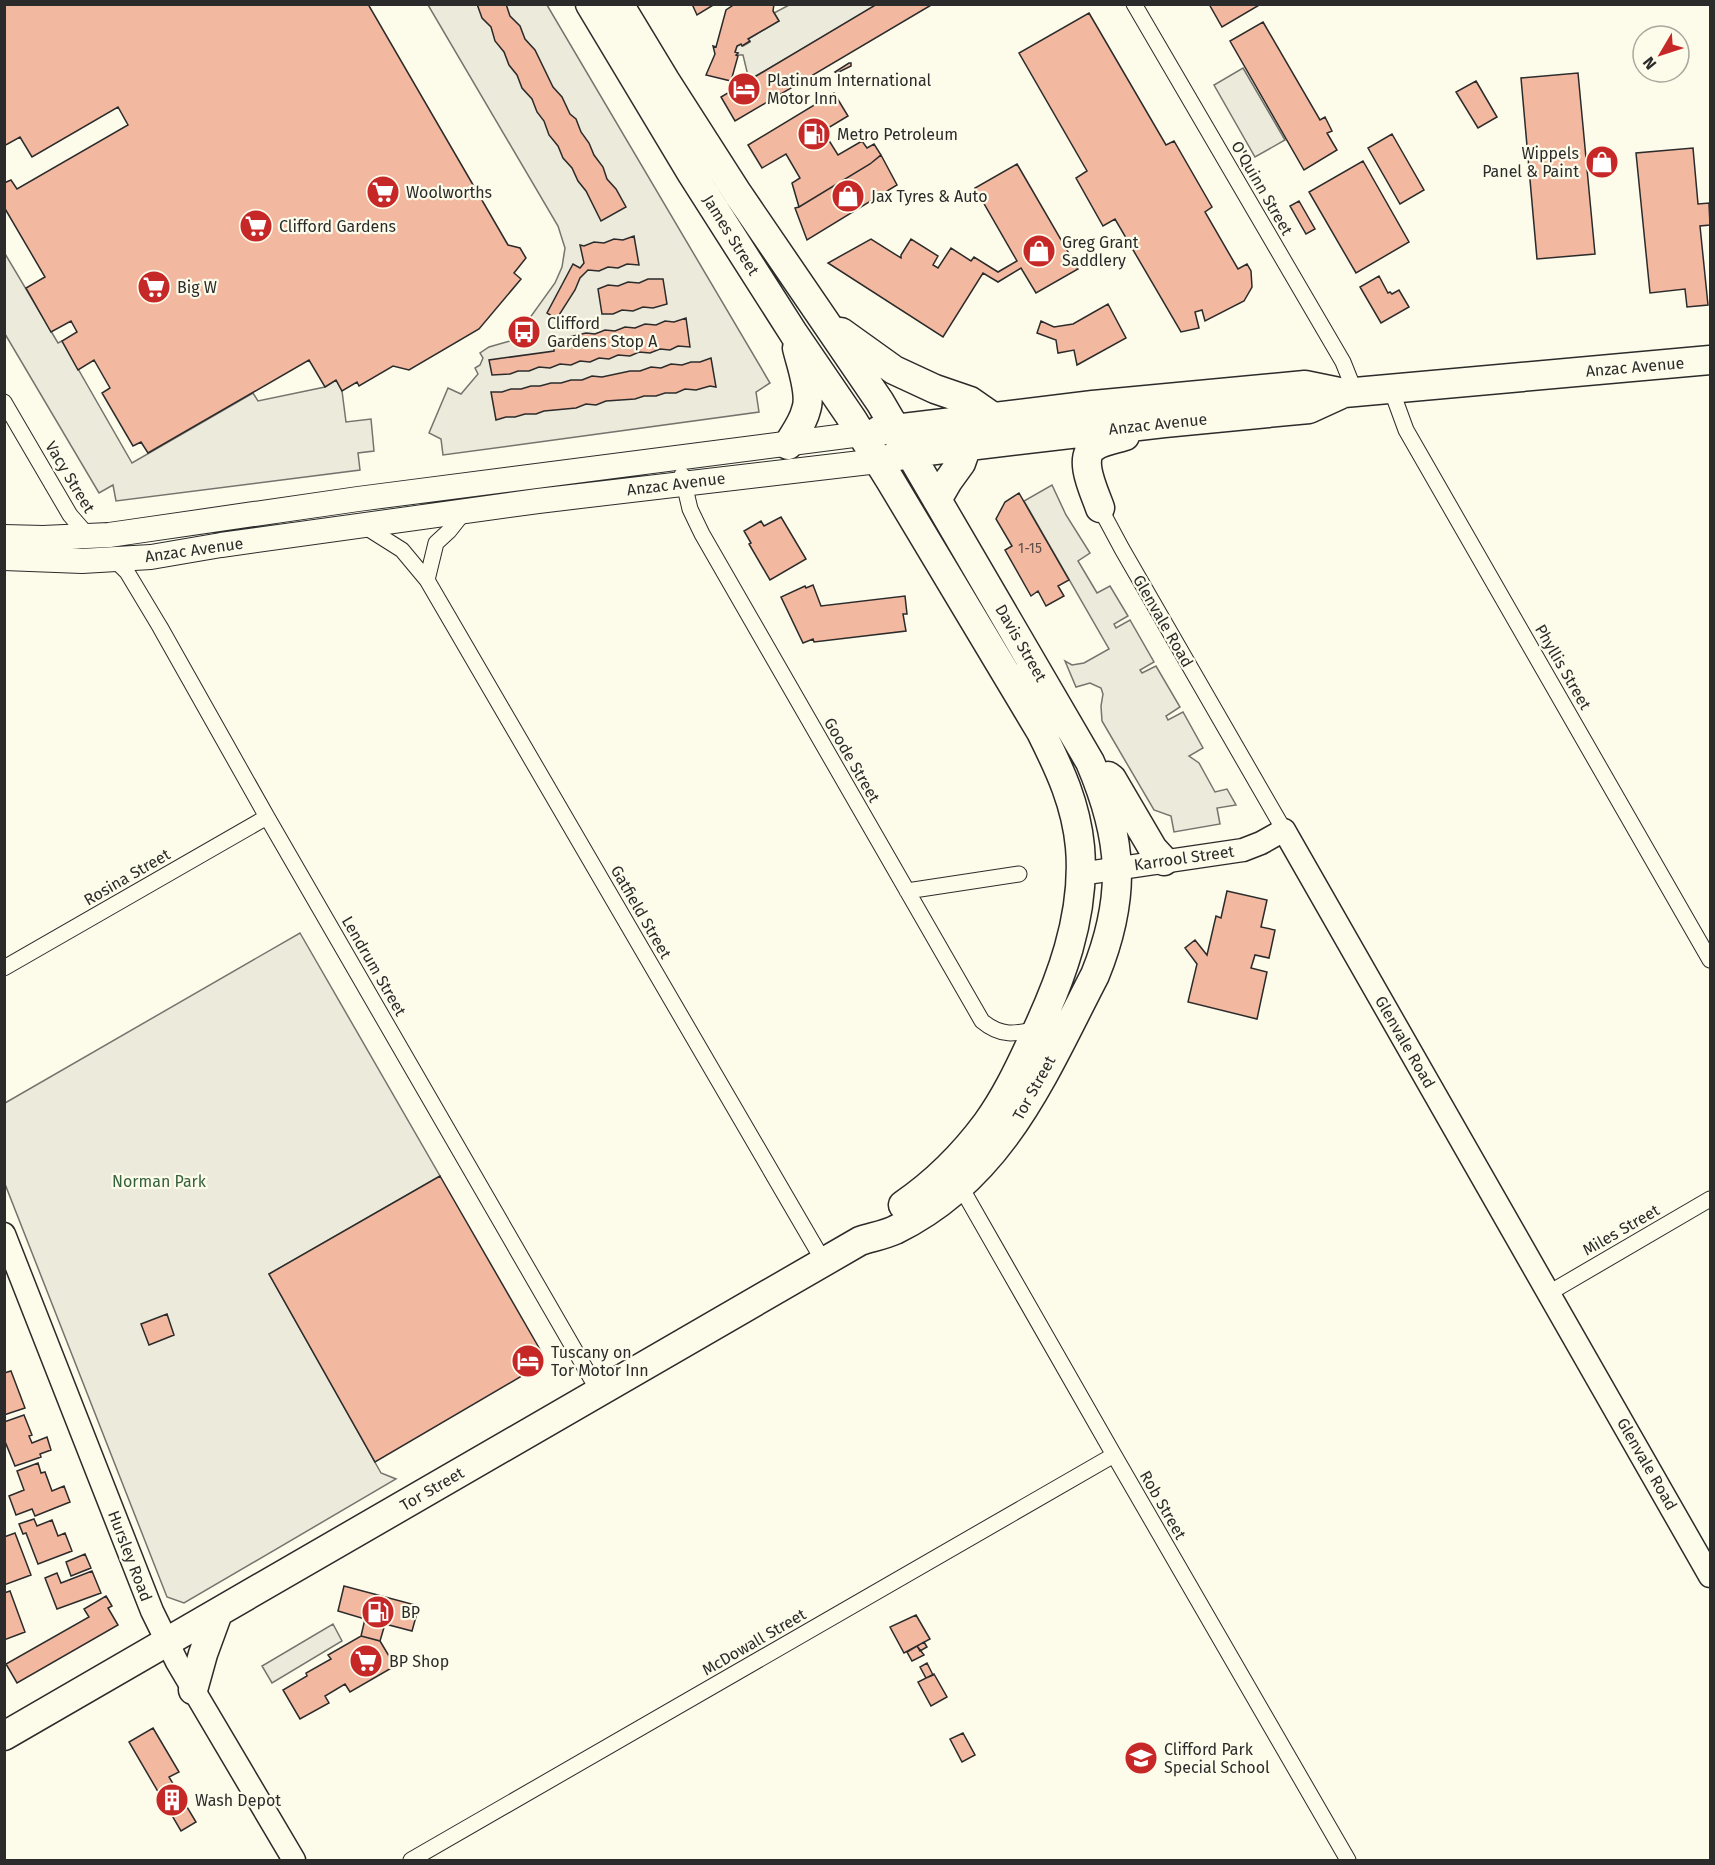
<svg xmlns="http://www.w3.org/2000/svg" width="1715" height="1865" font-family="'Fira Sans',sans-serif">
  <rect width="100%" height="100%" fill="#fdfbea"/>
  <!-- green -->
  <path fill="#ecebdb" stroke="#74746e" stroke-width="1.5" d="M 300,933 L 440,1176 L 269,1274 L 381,1473 L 396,1479 L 184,1603 L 167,1597 L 5,1184 L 5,1103 Z"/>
  <!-- parking -->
  <path fill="#eceadb" stroke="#74746e" stroke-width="1.5" d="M 428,5 L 547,5 L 770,383 L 756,392 L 759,412 L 443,455 L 441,439 L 429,433 L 448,388 L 461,394 L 478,374 L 475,368 L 480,365 L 483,358 L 480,353 L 489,347 L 510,341 L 519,333 L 555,283 L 562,267 L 565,248 L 558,226 Z
    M 789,5 L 877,5 L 749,80 L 743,55 L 736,55 L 738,53 L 735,52 L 737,46 L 741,44 L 743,46 L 750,42 L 748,39 L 779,21 L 774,13 Z
    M 1243,68 L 1285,140 L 1255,157 L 1214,85 Z
    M 4,252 L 58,343 L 62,341 L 132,463 L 253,393 L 258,401 L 325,387 L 336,380 L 342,391 L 346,422 L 371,419 L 374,451 L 358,453 L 360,470 L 116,501 L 113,485 L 99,493 L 5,334 Z
    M 1052,485 L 1066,515 L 1090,553 L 1078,561 L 1097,593 L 1110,586 L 1128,616 L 1114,624 L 1116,628 L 1130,620 L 1154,662 L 1140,670 L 1142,673 L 1156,666 L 1180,707 L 1166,716 L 1168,720 L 1183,712 L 1203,748 L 1189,756 L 1199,763 L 1215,792 L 1227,789 L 1236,805 L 1217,808 L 1220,824 L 1174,832 L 1171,816 L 1154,810 L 1102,721 L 1101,706 L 1103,694 L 1101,688 L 1090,683 L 1076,687 L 1065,661 L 1072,665 L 1084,663 L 1109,649 L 1024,501 Z
    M 333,1624 L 342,1641 L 272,1683 L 262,1666 Z"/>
  <!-- building -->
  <path fill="#f2b8a0" stroke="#2b2b2b" stroke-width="1.5" d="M 4,4 L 368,4 L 508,245 L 520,248 L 526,258 L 514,273 L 521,279 L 479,329 L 409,370 L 393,366 L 359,386 L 357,382 L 342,391 L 336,380 L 325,387 L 309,360 L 148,453 L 141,442 L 133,446 L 102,393 L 110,388 L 94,360 L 78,370 L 62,341 L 77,332 L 71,321 L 51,332 L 26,288 L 45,277 L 4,207 L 4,183 L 11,180 L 17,189 L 128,125 L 118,107 L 32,157 L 20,137 L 4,146 Z
    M 477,4 L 506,4 L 510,16 L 520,26 L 525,39 L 535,50 L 553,87 L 562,97 L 570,114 L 576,119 L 581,132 L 589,143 L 594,155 L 603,167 L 607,179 L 616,189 L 626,207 L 601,221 L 586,191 L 578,181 L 572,168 L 563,158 L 558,146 L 549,135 L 544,121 L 537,112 L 532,99 L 522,88 L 517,75 L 509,65 L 504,52 L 495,41 L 491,27 L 482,18 Z
    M 692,4 L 715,4 L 697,15 Z
    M 735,4 L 774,4 L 773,11 L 779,21 L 748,39 L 750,41 L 742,46 L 741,44 L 737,46 L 735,52 L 738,53 L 736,55 L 738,56 L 731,81 L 706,75 L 715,54 L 713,46 L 716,47 L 726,10 Z
    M 877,4 L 933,4 L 735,121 L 721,97 Z
    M 1209,4 L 1261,4 L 1222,27 Z
    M 1089,13 L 1166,145 L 1174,141 L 1212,207 L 1205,212 L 1238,269 L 1247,264 L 1251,271 L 1252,287 L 1244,301 L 1205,321 L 1202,310 L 1195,312 L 1199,328 L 1181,332 L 1115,219 L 1103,226 L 1076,178 L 1087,171 L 1019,53 Z
    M 1263,22 L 1320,120 L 1325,117 L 1332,131 L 1327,133 L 1337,150 L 1304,170 L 1230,41 Z
    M 849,63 L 851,63 L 851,66 L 837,73 L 835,72 Z
    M 1578,73 L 1595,254 L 1537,259 L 1521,78 Z
    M 1476,81 L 1497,117 L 1478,128 L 1456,92 Z
    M 834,93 L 848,116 L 823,131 L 838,155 L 862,141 L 867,148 L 874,144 L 881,155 L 870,164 L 799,207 L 792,183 L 800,178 L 786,154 L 762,168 L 748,145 Z
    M 1392,134 L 1424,190 L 1400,204 L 1368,148 Z
    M 1693,148 L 1698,204 L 1709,203 L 1710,225 L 1700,226 L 1708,305 L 1687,307 L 1685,289 L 1650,293 L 1636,153 Z
    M 881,155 L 897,185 L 807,240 L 795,208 L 799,207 L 870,164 Z
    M 1363,161 L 1409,242 L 1356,273 L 1309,192 Z
    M 1017,164 L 1078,269 L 1036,293 L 1021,268 L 998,282 L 983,273 L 943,337 L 828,263 L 871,239 L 901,258 L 901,255 L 911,239 L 938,256 L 933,265 L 938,268 L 951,248 L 971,261 L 974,257 L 998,272 L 1017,261 L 975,188 Z
    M 1299,201 L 1315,229 L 1306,234 L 1290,206 Z
    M 634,236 L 639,265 L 627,264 L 618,268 L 608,267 L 599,271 L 588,270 L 580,278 L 575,290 L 559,315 L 557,322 L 555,318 L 547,313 L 573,264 L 580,268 L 584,263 L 580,245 L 584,246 L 594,242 L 604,243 L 614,239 L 623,240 Z
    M 1379,276 L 1388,293 L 1390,292 L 1392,294 L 1399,290 L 1409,307 L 1381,323 L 1360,287 Z
    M 648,279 L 663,279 L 667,304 L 653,308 L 643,307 L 633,311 L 622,310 L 613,314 L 602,314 L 598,289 L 608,285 L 618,286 L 628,282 L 639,283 Z
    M 1108,304 L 1126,338 L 1077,365 L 1074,350 L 1058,353 L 1056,340 L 1037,333 L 1041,321 L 1054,327 L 1073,324 Z
    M 686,318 L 690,347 L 678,346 L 670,350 L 660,349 L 650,353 L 639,352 L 630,356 L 618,355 L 609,359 L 599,358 L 590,362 L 580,361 L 571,365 L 560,364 L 550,368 L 539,367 L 529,371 L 518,371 L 510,374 L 492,375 L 489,360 L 554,351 L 554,338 L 556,340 L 586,333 L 595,334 L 605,330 L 615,331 L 625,327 L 635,328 L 645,324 L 656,325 L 665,321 L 674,322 Z
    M 711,358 L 716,387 L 710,386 L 696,390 L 685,389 L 676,393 L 665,393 L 656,396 L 644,396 L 635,399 L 606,401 L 596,405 L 586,404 L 576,408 L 544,411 L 536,414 L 525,414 L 515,417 L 506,417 L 496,420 L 491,392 L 502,392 L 511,389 L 521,389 L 531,386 L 540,386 L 551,383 L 561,383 L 571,380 L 582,380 L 592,376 L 602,377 L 630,371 L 640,371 L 651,367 L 661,368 L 671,364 L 682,365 L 691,362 L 700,362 Z
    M 1019,493 L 1069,580 L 1058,586 L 1064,596 L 1046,606 L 1038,591 L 1031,596 L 1005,550 L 1012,546 L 996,519 L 1005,502 Z
    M 781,517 L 806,559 L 770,580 L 749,544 L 751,543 L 744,531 L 761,521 L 764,526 Z
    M 813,585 L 821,606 L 905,596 L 907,614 L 903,614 L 906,631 L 814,642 L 813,639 L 803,643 L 781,597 L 805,586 L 806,588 Z
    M 1227,891 L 1267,900 L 1261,927 L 1275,930 L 1269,958 L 1255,955 L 1251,968 L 1267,972 L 1257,1019 L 1188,1002 L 1197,964 L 1185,948 L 1195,940 L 1207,955 L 1216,916 L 1221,918 Z
    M 440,1176 L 542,1353 L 537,1367 L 375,1462 L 269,1274 Z
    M 167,1314 L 174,1335 L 149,1345 L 141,1324 Z
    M 11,1371 L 25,1408 L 4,1415 L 4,1373 Z
    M 24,1415 L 32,1435 L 29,1436 L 32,1443 L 47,1437 L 51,1450 L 40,1454 L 41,1457 L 15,1466 L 4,1439 L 4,1422 Z
    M 38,1463 L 41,1473 L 45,1472 L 52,1491 L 64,1486 L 70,1502 L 35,1516 L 32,1509 L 16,1515 L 9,1496 L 24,1490 L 17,1471 Z
    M 34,1519 L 37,1526 L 52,1520 L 58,1536 L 65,1533 L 72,1551 L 38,1564 L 26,1533 L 23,1534 L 19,1524 Z
    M 15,1533 L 31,1575 L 4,1585 L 4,1537 Z
    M 85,1554 L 91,1568 L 71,1576 L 66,1562 Z
    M 92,1571 L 101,1593 L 57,1609 L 45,1578 L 57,1573 L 61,1583 Z
    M 344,1586 L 419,1606 L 412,1631 L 385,1624 L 380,1641 L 361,1636 L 365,1619 L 338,1611 Z
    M 10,1591 L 25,1632 L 4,1640 L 4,1593 Z
    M 106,1596 L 112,1606 L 108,1608 L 118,1625 L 17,1683 L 6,1664 L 89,1617 L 84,1609 Z
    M 916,1615 L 930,1639 L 904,1653 L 890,1627 Z
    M 361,1636 L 380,1641 L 395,1666 L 350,1692 L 345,1684 L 325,1696 L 329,1703 L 300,1719 L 283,1690 L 307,1676 L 306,1673 L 331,1659 L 328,1655 Z
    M 924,1642 L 927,1647 L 920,1651 L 917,1646 Z
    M 917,1646 L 924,1655 L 912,1661 L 907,1652 Z
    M 927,1663 L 933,1675 L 926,1678 L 920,1667 Z
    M 934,1674 L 947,1697 L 931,1706 L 918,1682 Z
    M 153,1728 L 179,1772 L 169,1777 L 196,1822 L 181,1831 L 129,1742 Z
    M 963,1733 L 975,1755 L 962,1762 L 950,1739 Z"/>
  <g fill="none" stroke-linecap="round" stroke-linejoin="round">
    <!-- street casing -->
    <g stroke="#2b2b2b" stroke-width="17">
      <path id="street" d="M 1134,4 L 1343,362 L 1355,392
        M 1391,389 L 1406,430 L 1710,960
        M 4,402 L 70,515 L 90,538
        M 682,475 L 690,509 L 702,534 L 982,1021 C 1001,1037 1015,1034 1038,1029
        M 1100,508 L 1122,549 L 1284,830
        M 364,526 L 402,550 L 427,580 L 824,1262
        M 113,558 L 127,572 L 160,627 L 267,817 L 599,1392
        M 427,580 L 436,543 L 449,531 L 464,512
        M 907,891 L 1019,874
        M 4,968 L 267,817
        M 958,1182 L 1114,1455 L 1348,1860
        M 1549,1293 L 1710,1199
        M 411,1860 L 1114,1455"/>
    </g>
    <!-- secondary casing -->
    <g stroke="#2b2b2b" stroke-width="25">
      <path id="secondary" d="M 1080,874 L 1243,850 L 1261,843 L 1284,830 L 1710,1576
        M 4,1234 L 152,1611 L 177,1662 L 294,1860"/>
    </g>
    <!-- primary casing -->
    <g stroke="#2b2b2b" stroke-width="26">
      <path id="primary" d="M 4,537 L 43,538 L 109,535 L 358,499 L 861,434
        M 4,558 L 82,561 L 151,557 L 221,545 L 538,501 L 878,461"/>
    </g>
    <!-- highway casing -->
    <g stroke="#2b2b2b" stroke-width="31">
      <path id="highway" d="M 590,4 L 692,174 L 794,334 L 852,419 L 890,480 L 1041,732 C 1060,770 1076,804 1080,847 C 1086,916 1060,983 1031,1043 C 1018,1071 1005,1098 987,1123 C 964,1154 935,1183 903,1205
        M 841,332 L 894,370 L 935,389 L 970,401 L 993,417
        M 878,431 L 1093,405 L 1305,385 L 1344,393 L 1710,360
        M 788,445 C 794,434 803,423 806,410 C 812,394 801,365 797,348
        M 893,457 L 927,451 L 1164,423 L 1309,409 L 1344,393
        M 937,500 L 948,481 L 961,463 L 967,446
        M 1100,508 C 1095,493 1077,458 1094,447 C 1102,441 1116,439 1125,436
        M 1108,776 L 1112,779 L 1153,849 L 1164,861
        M 193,1690 L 203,1654 L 218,1613
        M 4,1736 L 860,1241 C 872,1237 884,1235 895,1230 C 1003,1177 1043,1075 1095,975 C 1127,896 1123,839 1090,762 L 880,402 L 738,194 L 665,80 L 619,4"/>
    </g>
    <!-- street -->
    <use href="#street" stroke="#fdfbea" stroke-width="15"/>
    <!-- secondary -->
    <use href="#secondary" stroke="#fdfbea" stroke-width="22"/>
    <!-- primary -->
    <use href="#primary" stroke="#fdfbea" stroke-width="24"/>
    <!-- highway -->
    <use href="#highway" stroke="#fdfbea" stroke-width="28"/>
  </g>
  <!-- icons -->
  <defs>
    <g id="hotel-disc" transform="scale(1.725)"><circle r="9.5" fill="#c62828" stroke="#fdfbea"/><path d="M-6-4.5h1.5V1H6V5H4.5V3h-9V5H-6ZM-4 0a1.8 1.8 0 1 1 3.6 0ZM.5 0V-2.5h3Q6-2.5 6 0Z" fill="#fff"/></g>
    <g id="fuel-disc" transform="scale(1.725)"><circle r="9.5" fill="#c62828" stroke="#fdfbea"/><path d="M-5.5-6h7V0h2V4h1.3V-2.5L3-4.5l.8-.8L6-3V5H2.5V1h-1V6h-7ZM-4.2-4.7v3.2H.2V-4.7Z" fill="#fff"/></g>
    <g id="shop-disc" transform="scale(1.725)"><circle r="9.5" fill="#c62828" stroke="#fdfbea"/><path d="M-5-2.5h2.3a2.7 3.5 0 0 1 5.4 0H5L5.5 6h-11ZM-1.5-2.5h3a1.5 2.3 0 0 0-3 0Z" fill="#fff"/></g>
    <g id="supermarket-disc" transform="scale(1.725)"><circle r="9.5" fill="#c62828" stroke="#fdfbea"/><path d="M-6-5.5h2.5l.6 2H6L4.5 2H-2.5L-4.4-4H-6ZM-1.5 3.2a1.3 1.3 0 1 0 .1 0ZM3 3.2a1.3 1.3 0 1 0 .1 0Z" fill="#fff"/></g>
    <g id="bus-disc" transform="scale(1.725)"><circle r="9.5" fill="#c62828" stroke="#fdfbea"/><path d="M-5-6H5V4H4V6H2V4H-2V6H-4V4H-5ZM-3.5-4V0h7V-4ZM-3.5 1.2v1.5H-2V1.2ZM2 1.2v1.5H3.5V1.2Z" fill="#fff"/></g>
    <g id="school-disc" transform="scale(1.725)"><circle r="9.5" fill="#c62828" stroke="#fdfbea"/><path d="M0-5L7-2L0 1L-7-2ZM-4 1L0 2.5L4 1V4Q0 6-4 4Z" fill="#fff"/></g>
    <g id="building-disc" transform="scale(1.725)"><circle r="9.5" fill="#c62828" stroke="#fdfbea"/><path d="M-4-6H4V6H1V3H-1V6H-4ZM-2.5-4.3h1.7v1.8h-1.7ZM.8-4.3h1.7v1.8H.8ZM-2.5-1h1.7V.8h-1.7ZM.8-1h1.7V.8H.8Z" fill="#fff"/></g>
  </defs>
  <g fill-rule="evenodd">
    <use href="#hotel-disc" x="744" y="89"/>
    <use href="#fuel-disc" x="814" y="134"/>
    <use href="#shop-disc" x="1602" y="162"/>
    <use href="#supermarket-disc" x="383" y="192"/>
    <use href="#shop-disc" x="848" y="196"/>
    <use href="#supermarket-disc" x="256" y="226"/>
    <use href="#shop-disc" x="1039" y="251"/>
    <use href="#supermarket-disc" x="154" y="287"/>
    <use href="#bus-disc" x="524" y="332"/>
    <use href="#hotel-disc" x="528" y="1361"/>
    <use href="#fuel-disc" x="378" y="1612"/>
    <use href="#supermarket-disc" x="366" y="1661"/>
    <use href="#school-disc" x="1141" y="1758"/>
    <use href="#building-disc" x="172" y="1800"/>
  </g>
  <g text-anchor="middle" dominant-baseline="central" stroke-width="4.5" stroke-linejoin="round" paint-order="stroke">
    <!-- number labels -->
    <g font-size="14" fill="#5d4e48">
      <text x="1030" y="548">1-15</text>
    </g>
    <!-- poi labels -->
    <g font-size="16" fill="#2b2b2b" stroke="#fdfbea" text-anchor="start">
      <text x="767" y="80">Platinum International<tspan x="767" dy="18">Motor Inn</tspan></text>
      <text x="837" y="134">Metro Petroleum</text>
      <text x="1579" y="153" text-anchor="end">Wippels<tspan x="1579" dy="18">Panel &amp; Paint</tspan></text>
      <text x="406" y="192">Woolworths</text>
      <text x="871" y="196">Jax Tyres &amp; Auto</text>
      <text x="279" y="226">Clifford Gardens</text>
      <text x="1062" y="242">Greg Grant<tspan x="1062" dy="18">Saddlery</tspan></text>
      <text x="177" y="287">Big W</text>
      <text x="547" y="323">Clifford<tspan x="547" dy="18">Gardens Stop A</tspan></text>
      <text x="551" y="1352">Tuscany on<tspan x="551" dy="18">Tor Motor Inn</tspan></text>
      <text x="401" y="1612">BP</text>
      <text x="389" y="1661">BP Shop</text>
      <text x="1164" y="1749">Clifford Park<tspan x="1164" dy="18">Special School</tspan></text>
      <text x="195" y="1800">Wash Depot</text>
    </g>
    <!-- street labels -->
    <g font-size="16" fill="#2b2b2b" stroke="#fdfbea">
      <text transform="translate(1262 188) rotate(60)">O'Quinn Street</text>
      <text transform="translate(731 235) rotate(58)">James Street</text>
      <text transform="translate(1635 367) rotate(-5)">Anzac Avenue</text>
      <text transform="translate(1158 424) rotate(-6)">Anzac Avenue</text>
      <text transform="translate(70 477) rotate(59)">Vacy Street</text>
      <text transform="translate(676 484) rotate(-7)">Anzac Avenue</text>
      <text transform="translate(194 550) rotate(-8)">Anzac Avenue</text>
      <text transform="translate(1163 621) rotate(60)">Glenvale Road</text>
      <text transform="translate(1021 643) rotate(60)">Davis Street</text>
      <text transform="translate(1563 667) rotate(60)">Phyllis Street</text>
      <text transform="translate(852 760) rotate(60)">Goode Street</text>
      <text transform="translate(1184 858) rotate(-8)">Karrool Street</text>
      <text transform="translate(127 877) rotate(-30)">Rosina Street</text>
      <text transform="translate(641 912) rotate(60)">Gatfield Street</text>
      <text transform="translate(374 966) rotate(60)">Lendrum Street</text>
      <text transform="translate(1405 1042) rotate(60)">Glenvale Road</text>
      <text transform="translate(1034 1088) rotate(-61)">Tor Street</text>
      <text transform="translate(1621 1230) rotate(-30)">Miles Street</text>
      <text transform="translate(1647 1464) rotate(60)">Glenvale Road</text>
      <text transform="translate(432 1489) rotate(-30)">Tor Street</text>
      <text transform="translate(1163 1505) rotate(60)">Rob Street</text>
      <text transform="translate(130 1556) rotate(69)">Hursley Road</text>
      <text transform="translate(754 1642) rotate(-30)">McDowall Street</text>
    </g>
    <!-- park labels -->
    <g font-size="16" fill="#34623c" stroke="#fdfbea">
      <text x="159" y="1181">Norman Park</text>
    </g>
  </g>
  <!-- border -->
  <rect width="1715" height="1865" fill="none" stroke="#2b2b2b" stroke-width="12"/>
  <!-- north arrow -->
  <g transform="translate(1661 54) rotate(231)"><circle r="28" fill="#fdfbea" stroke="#a9a89e" stroke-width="1.5"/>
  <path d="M0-4.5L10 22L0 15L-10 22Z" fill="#c62828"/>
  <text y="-9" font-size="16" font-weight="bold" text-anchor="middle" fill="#2b2b2b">N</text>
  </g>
</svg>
